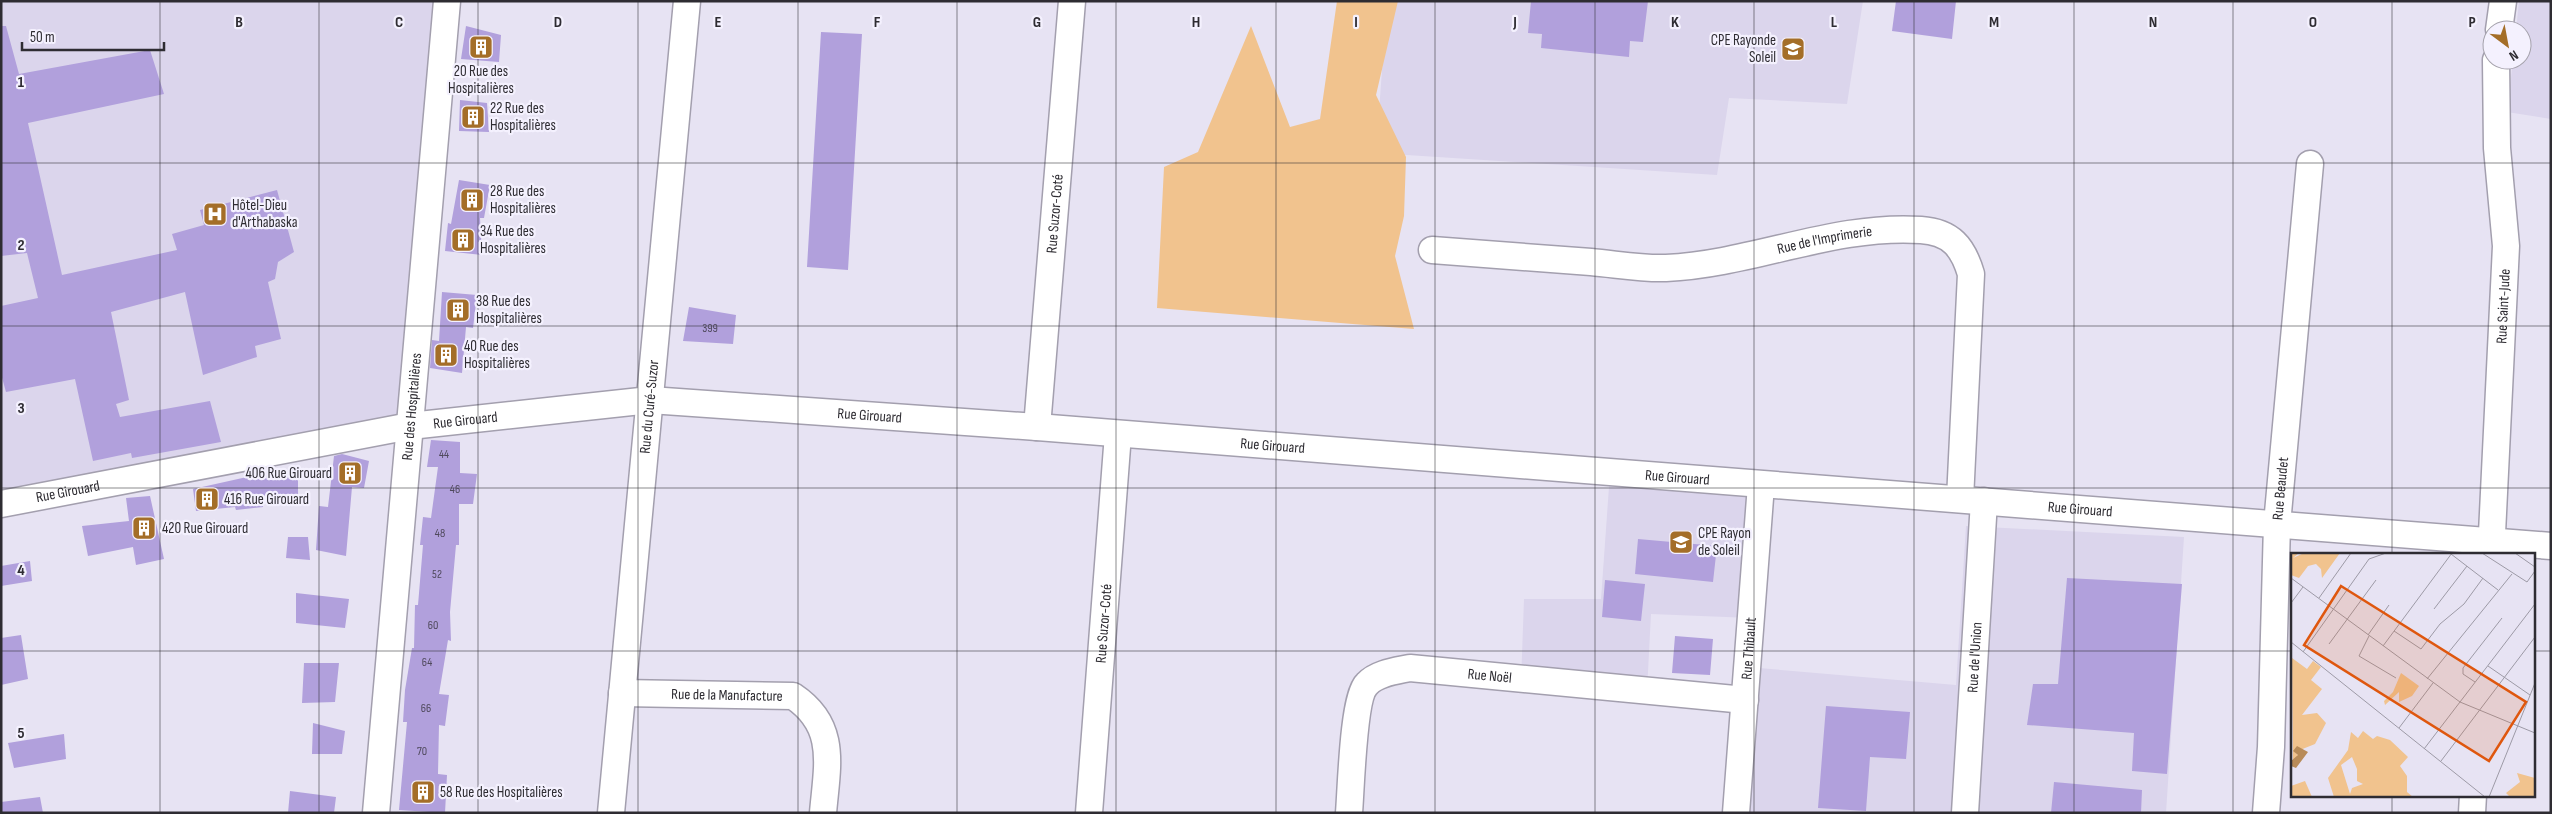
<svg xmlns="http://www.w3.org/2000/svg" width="2552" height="814" font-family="'Sofia Sans Condensed',sans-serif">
  <rect width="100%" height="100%" fill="#e7e3f3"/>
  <!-- built -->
  <path fill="#dbd5ec" d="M 1,1 L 447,1 L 410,426 L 1,504 Z
    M 1387,1 L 1863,1 L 1847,104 L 1729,98 L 1717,175 L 1376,153 Z
    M 2519,1 L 2551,1 L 2551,119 L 2507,112 L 2513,60 L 2522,60 L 2522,30 L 2516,30 Z
    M 1610,473 L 1761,485 L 1751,618 L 1651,614 L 1647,691 L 1521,683 L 1524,599 L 1601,599 Z
    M 1966,526 L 2184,537 L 2166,813 L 1736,813 L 1747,667 L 1956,685 Z"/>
  <!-- green -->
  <path fill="#f1c38e" d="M 1337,1 L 1398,1 L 1376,95 L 1406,157 L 1404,216 L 1395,256 L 1414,329 L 1157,308 L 1164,167 L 1198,152 L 1251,26 L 1290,127 L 1320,119 Z"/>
  <!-- building -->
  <path fill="#b1a0dc" d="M 1531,1 L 1648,1 L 1643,42 L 1630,41 L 1629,57 L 1541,48 L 1542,34 L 1528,33 Z
    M 1896,1 L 1956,1 L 1952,39 L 1892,31 Z
    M 1,26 L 6,26 L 19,74 L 150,50 L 164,94 L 28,123 L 62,275 L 177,250 L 172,234 L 204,225 L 200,210 L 277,190 L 294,252 L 278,262 L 275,279 L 268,282 L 281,339 L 255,346 L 257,357 L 203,375 L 185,292 L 111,312 L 129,400 L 116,404 L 120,417 L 210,401 L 221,442 L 132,458 L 131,453 L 93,461 L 75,379 L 6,392 L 1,374 L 1,306 L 38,298 L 27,253 L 1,256 Z
    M 466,26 L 501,35 L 499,62 L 461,59 Z
    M 821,32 L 862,34 L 848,270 L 807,267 Z
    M 460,100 L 487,103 L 489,132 L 459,131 Z
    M 459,180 L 490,185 L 484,218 L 480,218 L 482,255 L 445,251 L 448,223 L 451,224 Z
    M 442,292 L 477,295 L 473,328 L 466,327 L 462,373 L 430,368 L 432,340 L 439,341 Z
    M 689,307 L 736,315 L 733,344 L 683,341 Z
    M 431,440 L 460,442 L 460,473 L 477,474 L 473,504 L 459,504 L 459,545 L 456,545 L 450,612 L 451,641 L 448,640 L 439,694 L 449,695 L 445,726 L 439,725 L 438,774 L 447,775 L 445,813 L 399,810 L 407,722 L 403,722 L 405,690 L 412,648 L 414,648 L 415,605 L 418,605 L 423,545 L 420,545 L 423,517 L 431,518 L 438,467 L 427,467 Z
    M 342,454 L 369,461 L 364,488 L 352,487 L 346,556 L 316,550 L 319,506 L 328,507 L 334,456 Z
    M 298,471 L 298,500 L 262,502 L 263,507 L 236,510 L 235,507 L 196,511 L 193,489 L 270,472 Z
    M 150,496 L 164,559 L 136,565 L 133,547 L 88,556 L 82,526 L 129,521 L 126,498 Z
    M 288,537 L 308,537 L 310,560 L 286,558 Z
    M 1638,539 L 1717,546 L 1713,582 L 1635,574 Z
    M 30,561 L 32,581 L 1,586 L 1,566 Z
    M 2067,578 L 2182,584 L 2167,774 L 2132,771 L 2134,733 L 2027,725 L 2033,684 L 2058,684 Z
    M 1605,580 L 1645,584 L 1641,621 L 1602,617 Z
    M 296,593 L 349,599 L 345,628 L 296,623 Z
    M 21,635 L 28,679 L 1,685 L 1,638 Z
    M 1675,636 L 1713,639 L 1710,675 L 1672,673 Z
    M 304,663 L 339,663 L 335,702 L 302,703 Z
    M 1826,706 L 1910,712 L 1906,759 L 1870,757 L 1866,811 L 1818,808 Z
    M 313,723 L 345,731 L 342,754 L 312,754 Z
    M 64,734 L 66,759 L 14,768 L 8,743 Z
    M 2054,782 L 2142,790 L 2141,813 L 2051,813 Z
    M 290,791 L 336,797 L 334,813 L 288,813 Z
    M 40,797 L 43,813 L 1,813 L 1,802 Z"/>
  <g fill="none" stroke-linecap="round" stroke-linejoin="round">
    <!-- minor casing -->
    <g stroke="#a39fae" stroke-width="29">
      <g id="minor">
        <path d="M 2499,30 L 2503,1"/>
        <path id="s1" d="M 1432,250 C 1485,254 1538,258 1591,262 C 1615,264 1642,269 1666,268 C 1753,264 1834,224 1921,230 C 1951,232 1963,247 1971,274 L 1960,499"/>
        <path id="s2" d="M 1037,427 L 1072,1"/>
        <path id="s3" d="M 1,504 L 410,426 L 650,400 L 1037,427 L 2551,546"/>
        <path id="s4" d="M 2491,554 L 2506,246 L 2497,148 L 2496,60"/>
        <path id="s5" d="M 622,693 L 793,696 C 838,726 827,766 823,813"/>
        <path id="s6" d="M 376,813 L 447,1"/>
        <path id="s7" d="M 611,813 L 687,1"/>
        <path id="s8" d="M 1089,813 L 1118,434"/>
        <path id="s9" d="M 1349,813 C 1351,790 1353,697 1367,684 C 1377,673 1396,671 1410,668 L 1745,700"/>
        <path id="s10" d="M 1736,813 L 1761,485"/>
        <path id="s11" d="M 1965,813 L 1984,501"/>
        <path id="s12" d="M 2266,813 L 2271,747 L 2277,524 L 2310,164"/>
        <path d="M 2472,813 L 2473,795"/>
      </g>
    </g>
    <!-- minor -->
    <use href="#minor" stroke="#fff" stroke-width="26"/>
  </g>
  <!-- grid -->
  <path fill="none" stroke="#2e2c32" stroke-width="1" stroke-opacity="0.55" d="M 160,1 L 160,813M 319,1 L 319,813M 478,1 L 478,813M 638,1 L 638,813M 798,1 L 798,813M 957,1 L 957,813M 1116,1 L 1116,813M 1276,1 L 1276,813M 1435,1 L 1435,813M 1595,1 L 1595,813M 1754,1 L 1754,813M 1914,1 L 1914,813M 2074,1 L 2074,813M 2233,1 L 2233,813M 2392,1 L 2392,554M 1,163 L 2551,163M 1,326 L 2551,326M 1,488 L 2551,488M 1,651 L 2292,651M 2533,651 L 2551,651M 2392,795 L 2392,813"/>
  <!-- icons -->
  <defs>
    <g id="building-square" transform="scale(1.25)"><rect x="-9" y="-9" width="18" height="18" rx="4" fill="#a46e28" stroke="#f4f1fe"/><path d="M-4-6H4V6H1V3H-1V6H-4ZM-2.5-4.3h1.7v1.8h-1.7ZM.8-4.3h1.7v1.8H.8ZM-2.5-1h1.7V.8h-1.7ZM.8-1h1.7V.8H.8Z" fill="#fff"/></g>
    <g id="school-square" transform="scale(1.25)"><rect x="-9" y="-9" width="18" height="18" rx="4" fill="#a46e28" stroke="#f4f1fe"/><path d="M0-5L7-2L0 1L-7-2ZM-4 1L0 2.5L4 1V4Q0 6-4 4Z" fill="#fff"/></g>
    <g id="hospital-square" transform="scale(1.25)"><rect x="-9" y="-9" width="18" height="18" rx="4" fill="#a46e28" stroke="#f4f1fe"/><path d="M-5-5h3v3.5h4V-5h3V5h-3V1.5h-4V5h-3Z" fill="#fff"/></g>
  </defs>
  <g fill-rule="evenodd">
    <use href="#building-square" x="481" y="47"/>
    <use href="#school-square" x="1793" y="49"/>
    <use href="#building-square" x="473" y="117"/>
    <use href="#building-square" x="472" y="200"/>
    <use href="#hospital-square" x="215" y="214"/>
    <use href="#building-square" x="463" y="240"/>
    <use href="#building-square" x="458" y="310"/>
    <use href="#building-square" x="446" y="355"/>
    <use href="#building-square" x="350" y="473"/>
    <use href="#building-square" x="207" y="499"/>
    <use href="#building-square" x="144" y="528"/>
    <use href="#school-square" x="1681" y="542"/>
    <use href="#building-square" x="423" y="792"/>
  </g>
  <g text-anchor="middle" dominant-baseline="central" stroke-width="4.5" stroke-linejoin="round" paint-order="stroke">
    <!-- number labels -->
    <g font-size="12" fill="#4f495c">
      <text x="710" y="328">399</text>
      <text x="444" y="454">44</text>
      <text x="455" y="489">46</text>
      <text x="440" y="533">48</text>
      <text x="437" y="574">52</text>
      <text x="433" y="625">60</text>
      <text x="427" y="662">64</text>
      <text x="426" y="708">66</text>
      <text x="422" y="751">70</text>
    </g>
    <!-- poi labels -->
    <g font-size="15" fill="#2e2c32" stroke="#f4f1fe" text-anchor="start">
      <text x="1776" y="40" text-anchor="end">CPE Rayonde<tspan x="1776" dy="17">Soleil</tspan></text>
      <text x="481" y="71" text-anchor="middle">20 Rue des<tspan x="481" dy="17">Hospitalières</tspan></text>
      <text x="490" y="108">22 Rue des<tspan x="490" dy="17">Hospitalières</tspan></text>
      <text x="490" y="191">28 Rue des<tspan x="490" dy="17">Hospitalières</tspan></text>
      <text x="232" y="205">Hôtel-Dieu<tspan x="232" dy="17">d'Arthabaska</tspan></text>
      <text x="480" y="231">34 Rue des<tspan x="480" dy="17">Hospitalières</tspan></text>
      <text x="476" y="301">38 Rue des<tspan x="476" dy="17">Hospitalières</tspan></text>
      <text x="464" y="346">40 Rue des<tspan x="464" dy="17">Hospitalières</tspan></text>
      <text x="332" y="473" text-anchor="end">406 Rue Girouard</text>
      <text x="224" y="499">416 Rue Girouard</text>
      <text x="162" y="528">420 Rue Girouard</text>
      <text x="1698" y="533">CPE Rayon<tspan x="1698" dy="17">de Soleil</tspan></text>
      <text x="440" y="792">58 Rue des Hospitalières</text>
    </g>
    <!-- street labels -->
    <g font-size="15" fill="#2e2c32" stroke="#f4f1fe">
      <text stroke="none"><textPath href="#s2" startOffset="214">Rue Suzor-Coté</textPath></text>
      <text stroke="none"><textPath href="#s1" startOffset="396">Rue de l'Imprimerie</textPath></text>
      <text stroke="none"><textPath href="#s4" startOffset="248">Rue Saint-Jude</textPath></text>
      <text stroke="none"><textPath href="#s6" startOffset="408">Rue des Hospitalières</textPath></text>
      <text stroke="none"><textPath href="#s7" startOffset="408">Rue du Curé-Suzor</textPath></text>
      <text stroke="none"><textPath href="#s3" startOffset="878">Rue Girouard</textPath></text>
      <text stroke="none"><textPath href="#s3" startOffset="472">Rue Girouard</textPath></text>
      <text stroke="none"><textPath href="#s3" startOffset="1282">Rue Girouard</textPath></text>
      <text stroke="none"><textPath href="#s3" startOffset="1688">Rue Girouard</textPath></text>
      <text stroke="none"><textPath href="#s12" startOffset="325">Rue Beaudet</textPath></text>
      <text stroke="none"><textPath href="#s3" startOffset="68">Rue Girouard</textPath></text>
      <text stroke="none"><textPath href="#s3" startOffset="2092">Rue Girouard</textPath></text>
      <text stroke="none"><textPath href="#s8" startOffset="190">Rue Suzor-Coté</textPath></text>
      <text stroke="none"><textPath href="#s10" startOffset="165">Rue Thibault</textPath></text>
      <text stroke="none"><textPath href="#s11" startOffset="156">Rue de l'Union</textPath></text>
      <text stroke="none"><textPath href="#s9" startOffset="258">Rue Noël</textPath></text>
      <text stroke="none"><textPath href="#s5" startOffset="105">Rue de la Manufacture</textPath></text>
    </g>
  </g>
  <!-- overview -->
  <g transform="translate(2291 553)">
    <rect width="244" height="244" fill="#e7e3f3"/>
    <path d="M 0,0 L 8,0 L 2,5 L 13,0 L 49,0 L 31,25 L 30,16 L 25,11 L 17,13 L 8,25 L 0,22 ZM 1,105 L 16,116 L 22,108 L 30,114 L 20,127 L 31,136 L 11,162 L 26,160 L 35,170 L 24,191 L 4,199 L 7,202 L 2,209 ZM 110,120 L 128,133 L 121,143 L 108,149 L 108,139 L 94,152 L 93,148 L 102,139 ZM 72,178 L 82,186 L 86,183 L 99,187 L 117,204 L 109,213 L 116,223 L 116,239 L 122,244 L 43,244 L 37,225 L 57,197 L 60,179 L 67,185 ZM 61,204 L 66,216 L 66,228 L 72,231 L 61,235 L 59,241 L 50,212 ZM 226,220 L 244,225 L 244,244 L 219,244 L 215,240 L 229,229 ZM 14,228 L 21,244 L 0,244 L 0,233 Z" fill="#f1c38e" fill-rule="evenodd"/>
    <path d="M 6,193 L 17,199 L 5,215 L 0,213 L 0,208 L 7,202 L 2,198 Z" fill="#b88b58"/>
    <path fill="none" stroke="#9d9aa6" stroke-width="1" d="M 191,0 L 236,29 L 244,18M 224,0 L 244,14M 160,1 L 207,37M 0,25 L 169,149 L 244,180M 28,45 L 60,0M 0,50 L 12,34M 143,56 L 176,13M 103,78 L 130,96 L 149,71 L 173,51 L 192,25M 77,82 L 98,52M 78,83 L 68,103 L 105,125M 0,89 L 194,244M 38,91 L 85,27M 92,93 L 161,0M 12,99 L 78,6 L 95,0M 197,113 L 239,142M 136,126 L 221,21M 184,129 L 172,121 L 172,115 L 211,65M 108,175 L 142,130M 133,196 L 244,51M 150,208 L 244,84M 198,244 L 244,130"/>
    <path fill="#df570e" fill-opacity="0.15" stroke="#df570e" stroke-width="2.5" d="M 50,33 L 235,149 L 198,208 L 13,92 Z"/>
    <rect width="244" height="244" fill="none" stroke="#2e2c32" stroke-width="2.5"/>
  </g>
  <g font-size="16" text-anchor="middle" font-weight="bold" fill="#2e2c32" stroke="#f4f1fe" stroke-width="4.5" stroke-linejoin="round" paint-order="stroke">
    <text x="239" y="27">B</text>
    <text x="399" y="27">C</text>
    <text x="558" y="27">D</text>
    <text x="718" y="27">E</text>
    <text x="877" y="27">F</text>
    <text x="1037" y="27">G</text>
    <text x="1196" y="27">H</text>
    <text x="1356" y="27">I</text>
    <text x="1515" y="27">J</text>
    <text x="1675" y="27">K</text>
    <text x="1834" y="27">L</text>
    <text x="1994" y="27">M</text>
    <text x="2153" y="27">N</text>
    <text x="2313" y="27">O</text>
    <text x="2472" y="27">P</text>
    <text x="21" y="87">1</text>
    <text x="21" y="250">2</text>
    <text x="21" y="413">3</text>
    <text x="21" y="575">4</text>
    <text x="21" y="738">5</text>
  </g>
  <!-- border -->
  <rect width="2552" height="814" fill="none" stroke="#2e2c32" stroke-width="5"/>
  <!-- north arrow -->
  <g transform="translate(2507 45) rotate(148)"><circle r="24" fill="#f4f1fe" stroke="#a5a2ac"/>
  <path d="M0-4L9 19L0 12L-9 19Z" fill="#a46e28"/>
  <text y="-8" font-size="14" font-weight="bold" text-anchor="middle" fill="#2e2c32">N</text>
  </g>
  <!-- scale -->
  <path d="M22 42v8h142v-8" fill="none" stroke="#2e2c32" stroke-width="2.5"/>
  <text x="30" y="42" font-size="15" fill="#2e2c32" stroke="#f4f1fe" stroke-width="4" paint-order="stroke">50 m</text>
</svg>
